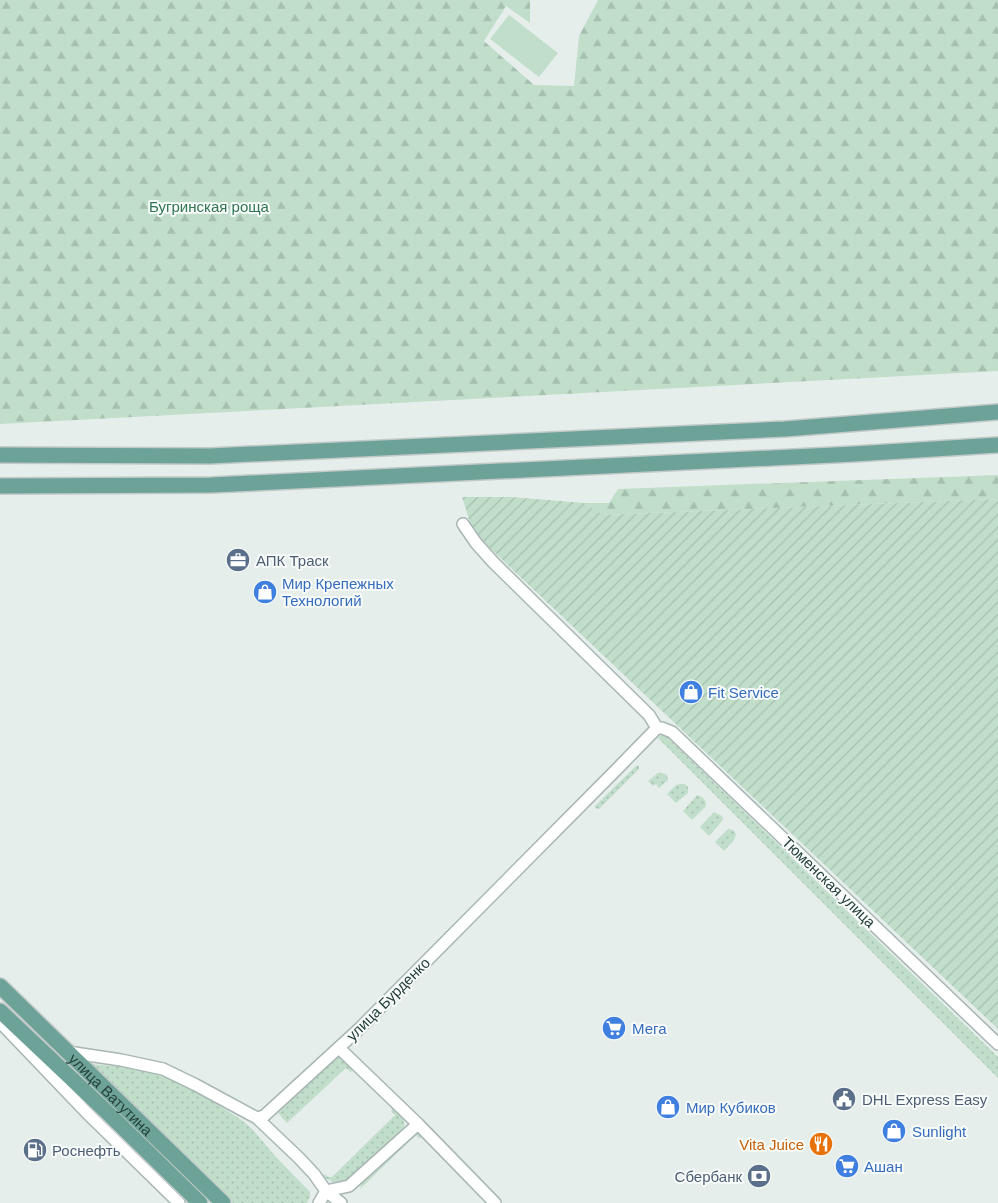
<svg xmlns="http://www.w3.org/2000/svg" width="998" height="1203" font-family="Helvetica,sans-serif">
  <defs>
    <pattern id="grass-dots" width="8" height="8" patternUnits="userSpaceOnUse" patternTransform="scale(1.25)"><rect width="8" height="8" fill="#c1decb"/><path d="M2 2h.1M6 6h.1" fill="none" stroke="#a6c0af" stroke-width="1.8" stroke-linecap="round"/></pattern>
    <pattern id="forest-firs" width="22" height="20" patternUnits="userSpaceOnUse" patternTransform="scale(1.25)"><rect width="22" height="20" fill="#c1decb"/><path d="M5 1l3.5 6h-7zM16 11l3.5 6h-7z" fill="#a6c0af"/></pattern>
    <pattern id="garden-furrows" width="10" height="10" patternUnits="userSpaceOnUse" patternTransform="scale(1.25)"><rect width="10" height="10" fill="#c1decb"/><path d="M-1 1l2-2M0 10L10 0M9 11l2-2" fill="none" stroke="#a6c0af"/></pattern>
  </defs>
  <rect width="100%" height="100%" fill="#e6eeec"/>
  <!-- grass -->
  <path fill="url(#grass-dots)" d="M 661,735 L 665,735 L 998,1057 L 998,1078 L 658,738 Z
    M 639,765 L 639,769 L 599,809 L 595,808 L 595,806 L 636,766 Z
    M 659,772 L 667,775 L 668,780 L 659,788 L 656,784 L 653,786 L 648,781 Z
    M 680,784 L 685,784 L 688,787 L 688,793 L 676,803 L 667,794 L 676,785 Z
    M 697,795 C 703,797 706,799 706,806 L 692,820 L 683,811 Z
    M 714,812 L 722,816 L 723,820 L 709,836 L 700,827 Z
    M 728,829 L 733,830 L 736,834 L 734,840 L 724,851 L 715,842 Z
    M 338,1056 L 343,1057 L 354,1068 L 351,1072 L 346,1068 L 287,1123 L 278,1113 L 334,1058 Z
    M 91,1064 L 134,1068 L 153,1073 L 173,1080 L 195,1090 L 240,1119 L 252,1129 L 276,1157 L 310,1192 L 310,1197 L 307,1203 L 233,1203 Z
    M 394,1107 C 400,1113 406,1118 404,1127 L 355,1176 L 341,1182 L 333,1182 L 325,1178 L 323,1176 L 324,1174 L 328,1177 L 332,1177 L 395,1115 L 391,1111 Z
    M 415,1132 L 419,1132 L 421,1135 L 420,1139 L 416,1135 L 360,1189 L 361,1185 L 412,1134 Z"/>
  <!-- forest -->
  <path fill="url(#forest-firs)" d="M 0,0 L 530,0 L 530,23 L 506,6 L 484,41 L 534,85 L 574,86 L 579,36 L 598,0 L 998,0 L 998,371 L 0,424 Z
    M 998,475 L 998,499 L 602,515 L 584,503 L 609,503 L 618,489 Z"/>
  <!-- garden -->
  <path fill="url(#garden-furrows)" d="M 462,497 L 511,497 L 584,503 L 603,515 L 998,499 L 998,1029 L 473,532 Z"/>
  <!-- pitch -->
  <path fill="#c1decb" d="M 509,15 L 558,53 L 539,77 L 490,39 Z"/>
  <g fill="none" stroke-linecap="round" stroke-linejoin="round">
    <!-- minor casing -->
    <g stroke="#a8b6b4" stroke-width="14">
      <path id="minor" d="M 463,524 L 476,543 L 493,562 L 649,715 L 657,728
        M 657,728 L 662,728 L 672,732 L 998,1044
        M 0,1022 L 86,1112 L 179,1203
        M 339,1048 L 418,1124 L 495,1203
        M 68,1052 L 121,1060 L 163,1069 L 196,1085 L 257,1118 L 299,1158 L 314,1174 L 326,1191 L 341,1203
        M 257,1118 L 264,1116 L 358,1030 L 618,768 L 657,728
        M 319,1203 L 326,1191 L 349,1186 L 418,1124"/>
    </g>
    <!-- major casing -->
    <g stroke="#c2cac8" stroke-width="18">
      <g id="major">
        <path d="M 0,455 L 210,456 L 785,429 L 998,412"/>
        <path d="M 0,486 L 212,485 L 854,454 L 998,445"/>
        <path id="s1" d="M 0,986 L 223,1203"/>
        <path d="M 0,1011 L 109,1114 L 200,1203"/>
      </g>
    </g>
    <!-- minor -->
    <use href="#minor" stroke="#fff" stroke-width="11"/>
    <!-- major -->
    <use href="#major" stroke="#6da299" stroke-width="15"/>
  </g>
  <!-- icons -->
  <defs>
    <g id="office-disc" transform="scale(1.25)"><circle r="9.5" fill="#5c6f8a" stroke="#f7fbf9"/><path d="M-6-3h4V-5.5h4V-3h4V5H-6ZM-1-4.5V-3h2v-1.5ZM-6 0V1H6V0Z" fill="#fff"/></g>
    <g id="shop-disc" transform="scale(1.25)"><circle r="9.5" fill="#3f7fe0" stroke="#f7fbf9"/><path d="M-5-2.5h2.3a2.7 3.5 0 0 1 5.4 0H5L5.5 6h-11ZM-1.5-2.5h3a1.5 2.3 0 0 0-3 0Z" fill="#fff"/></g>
    <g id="supermarket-disc" transform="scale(1.25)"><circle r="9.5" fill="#3f7fe0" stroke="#f7fbf9"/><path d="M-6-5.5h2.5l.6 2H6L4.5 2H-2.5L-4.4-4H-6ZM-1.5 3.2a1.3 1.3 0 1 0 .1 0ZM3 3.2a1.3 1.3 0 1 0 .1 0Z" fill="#fff"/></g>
    <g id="civic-disc" transform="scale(1.25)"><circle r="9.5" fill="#5c6f8a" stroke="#f7fbf9"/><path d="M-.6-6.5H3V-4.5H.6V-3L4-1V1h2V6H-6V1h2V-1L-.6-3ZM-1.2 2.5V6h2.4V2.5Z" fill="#fff"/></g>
    <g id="restaurant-disc" transform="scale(1.25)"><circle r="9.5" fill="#e8710a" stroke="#f7fbf9"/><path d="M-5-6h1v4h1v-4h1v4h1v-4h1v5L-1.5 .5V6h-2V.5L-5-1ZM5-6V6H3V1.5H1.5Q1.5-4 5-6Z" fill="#fff"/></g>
    <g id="fuel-disc" transform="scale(1.25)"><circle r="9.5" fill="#5c6f8a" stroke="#f7fbf9"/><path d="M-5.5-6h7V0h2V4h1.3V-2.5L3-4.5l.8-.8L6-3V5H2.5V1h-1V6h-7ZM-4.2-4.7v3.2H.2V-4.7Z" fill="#fff"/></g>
    <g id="bank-disc" transform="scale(1.25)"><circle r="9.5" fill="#5c6f8a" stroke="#f7fbf9"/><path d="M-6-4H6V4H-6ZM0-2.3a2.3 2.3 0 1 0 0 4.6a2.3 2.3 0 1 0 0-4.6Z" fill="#fff"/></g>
  </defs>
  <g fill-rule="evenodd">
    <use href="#office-disc" x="238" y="560"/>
    <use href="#shop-disc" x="265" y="592"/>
    <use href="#shop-disc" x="691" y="692"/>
    <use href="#supermarket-disc" x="614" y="1028"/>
    <use href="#civic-disc" x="844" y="1099"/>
    <use href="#shop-disc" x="668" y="1107"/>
    <use href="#shop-disc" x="894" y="1131"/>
    <use href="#restaurant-disc" x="821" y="1144"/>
    <use href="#fuel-disc" x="35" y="1150"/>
    <use href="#supermarket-disc" x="847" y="1166"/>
    <use href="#bank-disc" x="759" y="1176"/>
  </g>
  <g text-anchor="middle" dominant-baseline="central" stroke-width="4" stroke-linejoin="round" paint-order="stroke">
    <!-- park labels -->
    <g font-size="15" fill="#317652" stroke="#f7fbf9">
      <text x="209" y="206">Бугринская роща</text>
    </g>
    <!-- service labels -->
    <g font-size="15" fill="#4e5e75" stroke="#f7fbf9" text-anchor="start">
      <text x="256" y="560">АПК Траск</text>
      <text x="862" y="1099">DHL Express Easy</text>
      <text x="52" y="1150">Роснефть</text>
      <text x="742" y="1176" text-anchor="end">Сбербанк</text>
    </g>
    <!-- shop labels -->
    <g font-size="15" fill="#366cbe" stroke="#f7fbf9" text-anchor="start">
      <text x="282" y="583">Мир Крепежных<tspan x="282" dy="17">Технологий</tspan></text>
      <text x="708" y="692">Fit Service</text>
      <text x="632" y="1028">Мега</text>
      <text x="686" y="1107">Мир Кубиков</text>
      <text x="912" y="1131">Sunlight</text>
      <text x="864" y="1166">Ашан</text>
    </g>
    <!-- street labels -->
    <g font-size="15" fill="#25403c" stroke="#f7fbf9">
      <text transform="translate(829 882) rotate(44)">Тюменская улица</text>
      <text transform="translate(388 999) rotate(-45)">улица Бурденко</text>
      <text stroke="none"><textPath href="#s1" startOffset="155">улица Ватутина</textPath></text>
    </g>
    <!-- food labels -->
    <g font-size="15" fill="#c56008" stroke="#f7fbf9" text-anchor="end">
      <text x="804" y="1144">Vita Juice</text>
    </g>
  </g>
</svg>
